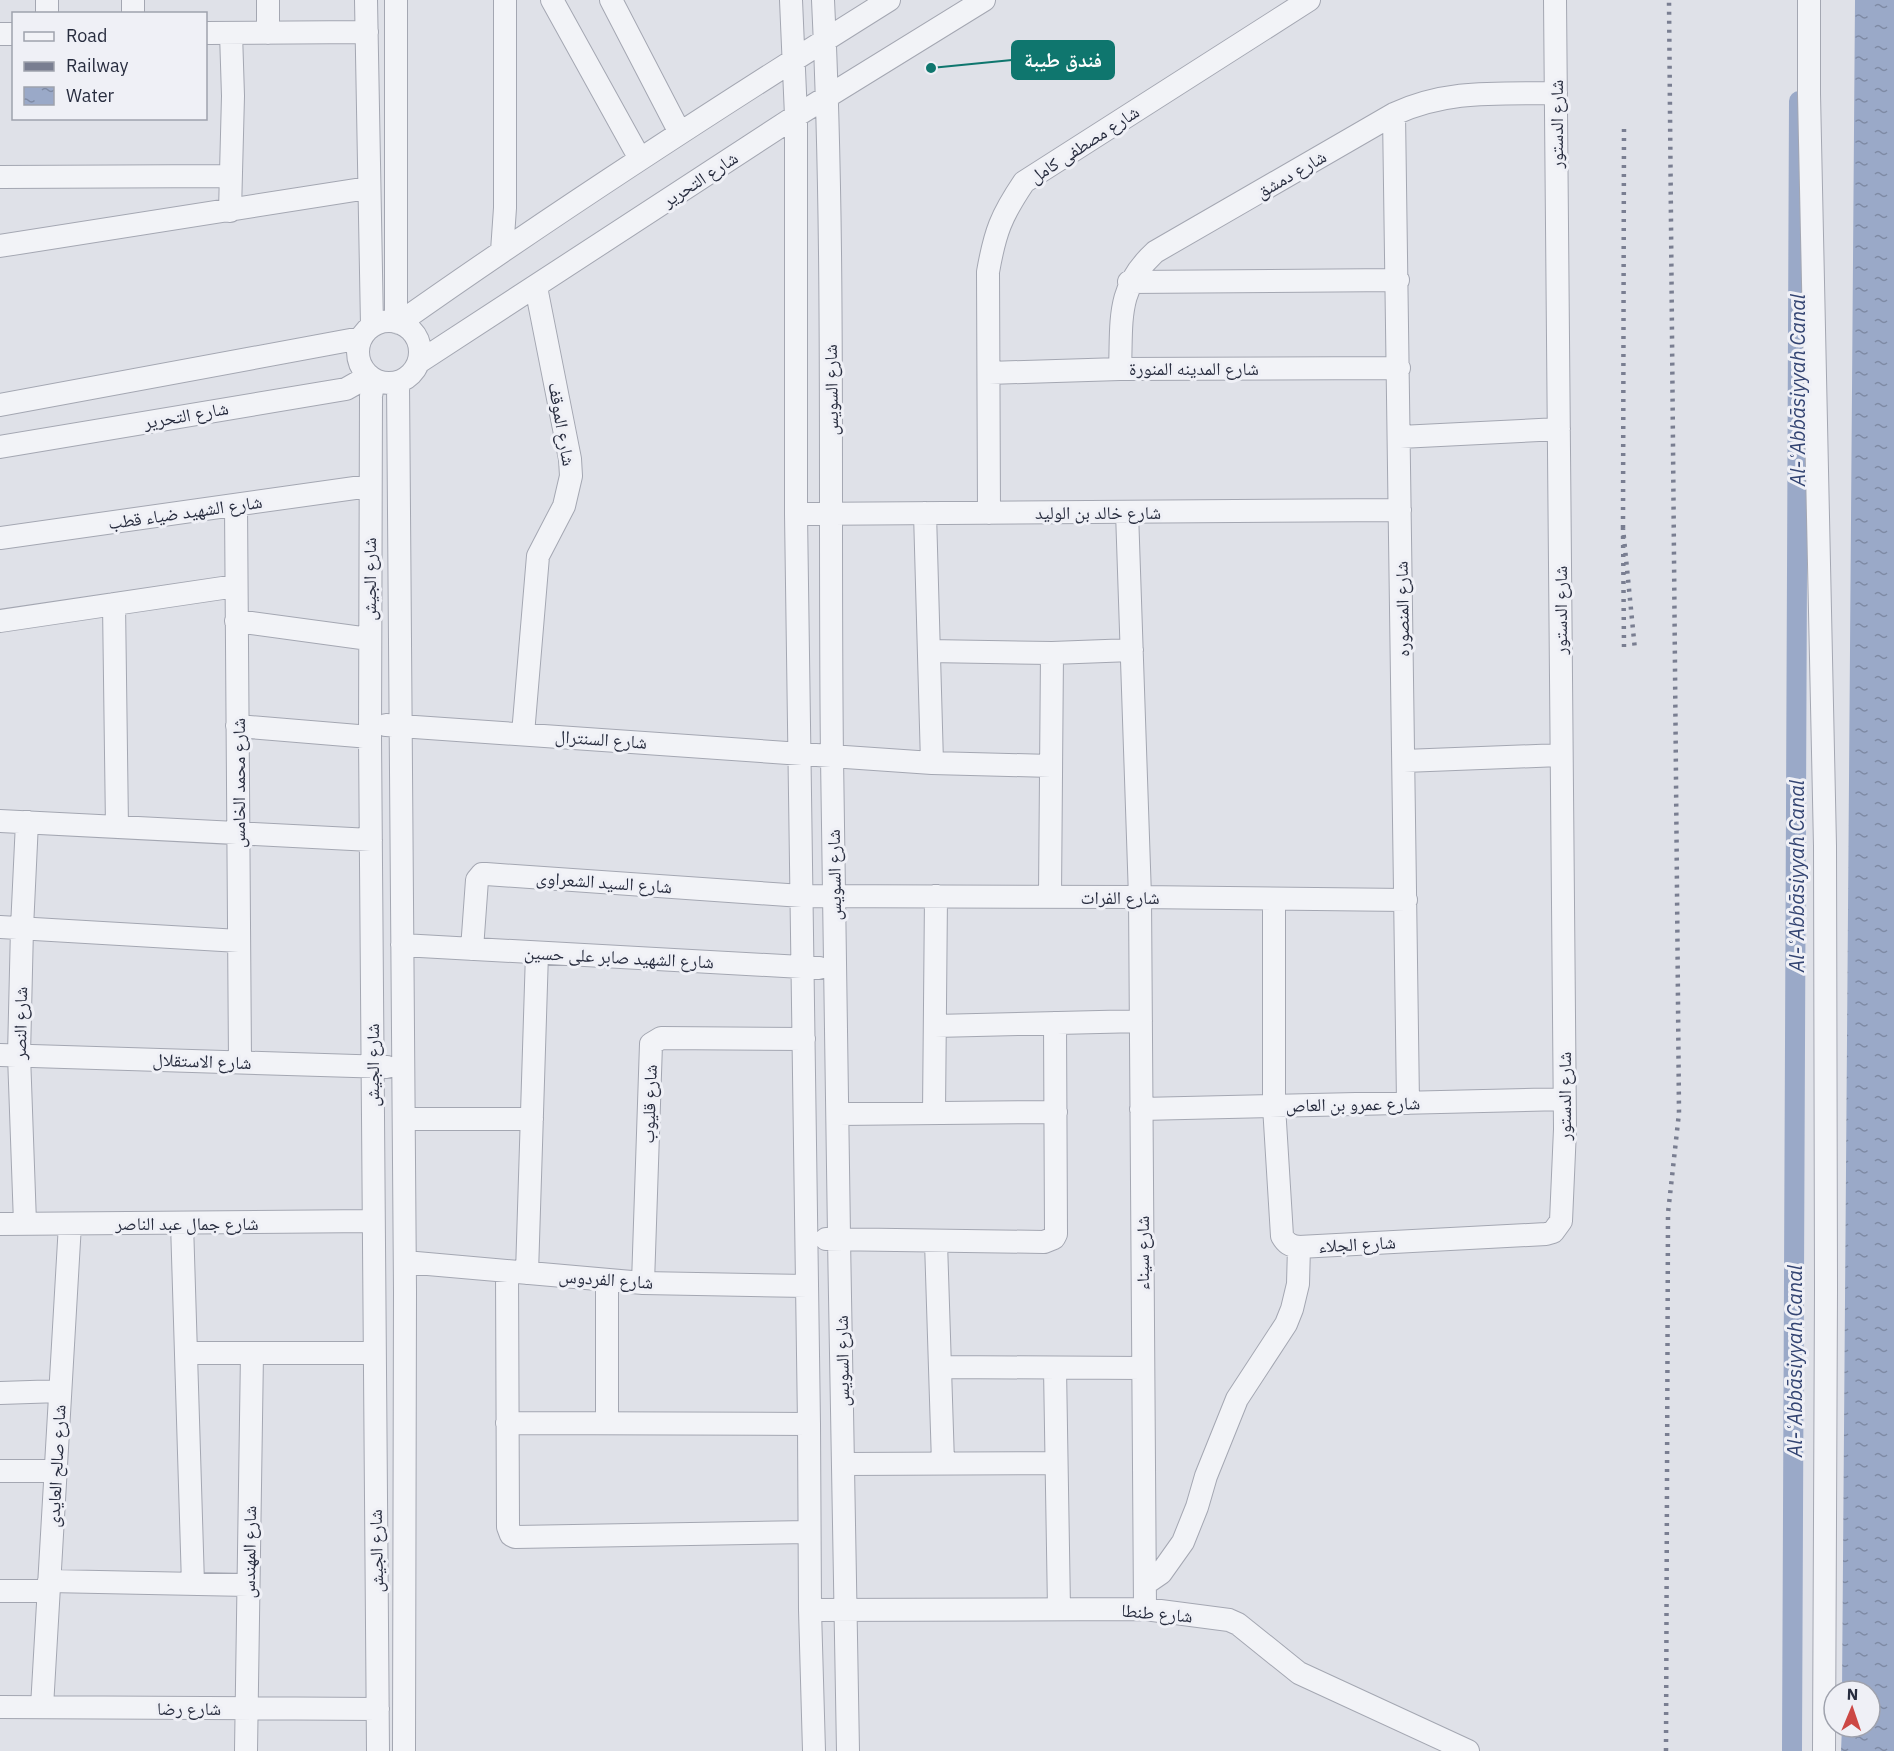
<svg xmlns="http://www.w3.org/2000/svg" width="1894" height="1751" font-family="'IBM Plex Sans','Noto Naskh Arabic',sans-serif">
  <defs>
    <pattern id="water-ripples" width="26" height="14" patternUnits="userSpaceOnUse" patternTransform="scale(1.5)"><rect width="26" height="14" fill="#9aa9c8"/><path d="M2 4q2-2 4 0t4 0M15 11q2-2 4 0t4 0" fill="none" stroke="#7e8aa4"/></pattern>
  </defs>
  <rect width="100%" height="100%" fill="#dfe1e8"/>
  <!-- water -->
  <path fill="url(#water-ripples)" d="M 1855,0 L 1894,0 L 1894,1751 L 1841,1751 L 1842,1727 L 1870,1727 L 1870,1691 L 1842,1691 Z"/>
  <g fill="none" stroke-linecap="round" stroke-linejoin="round">
    <!-- canal -->
    <path stroke="#9aa9c8" stroke-width="20" d="M 1792,1751 L 1799,101"/>
    <!-- minor casing -->
    <g stroke="#a4a7b2" stroke-width="24">
      <path id="minor" d="M 47,0 L 47,14
        M 268,0 L 268,33
        M 366,0 L 372,326
        M 396,0 L 396,322
        M 552,0 L 640,159
        M 611,0 L 680,133
        M 791,0 L 796,116 L 796,514 L 809,1424 L 810,1610 L 814,1751
        M 823,0 C 835,252 829,505 832,757 C 835,1088 843,1420 848,1751
        M 1809,0 L 1809,94 L 1825,846 L 1826,1288 L 1824,1751
        M 133,14 L 133,0
        M 206,33 L 367,32
        M 0,34 L 14,34
        M 1394,114 L 1408,1103
        M 0,177 L 230,176
        M 230,211 L 233,96 L 231,33
        M 0,246 L 368,188
        M 502,251 L 505,208 L 505,0
        M 1129,282 L 1398,280
        M358 352a31 31 0 1 1 62 0a31 31 0 1 1-62 0Z
        M 399,323 C 559,210 723,104 889,0
        M 419,362 L 796,116 L 984,0
        M 1120,369 C 1122,320 1116,288 1155,252 L 1394,114 C 1448,89 1498,94 1556,93
        M 989,373 L 1120,369 L 1399,368
        M 374,380 L 371,396 L 370,737 L 378,1751
        M 398,382 L 405,1291 L 404,1751
        M 0,405 L 361,338
        M 1400,437 L 1559,429
        M 0,447 L 346,389 L 369,376
        M 236,505 L 240,1062
        M 1127,512 L 1140,897 L 1145,1609
        M 925,513 L 932,763
        M 989,513 L 988,272 C 995,232 1001,216 1024,182 L 1309,0
        M 796,514 L 1400,510
        M 0,538 L 369,486
        M 114,604 L 117,827
        M 0,621 L 236,586
        M 236,621 L 369,639
        M 929,651 L 1052,653 L 1132,650
        M 386,725 L 932,763 L 1051,766
        M 237,726 L 370,737
        M 523,734 L 538,556 L 564,506 L 571,476 L 570,459 L 536,287
        M 1404,761 L 1560,755
        M 0,821 L 371,840
        M 1050,896 L 1052,653
        M 1274,899 L 1274,1106 L 1282,1236 C 1286,1243 1290,1246 1299,1247 L 1546,1234 L 1553,1232 L 1561,1221 L 1565,1129 L 1555,0
        M 0,927 L 239,941
        M 402,945 L 819,968
        M 472,949 L 477,880 L 482,874 L 486,874 L 802,896 L 1140,897 L 1406,900
        M 935,1026 L 1141,1021
        M 0,1055 L 387,1067
        M 1141,1109 L 1564,1099
        M 934,1113 L 936,896
        M 838,1114 L 1056,1112
        M 404,1119 L 532,1119
        M 25,1223 L 19,1055 L 22,928 L 27,822
        M 182,1223 L 193,1584
        M 0,1224 L 373,1221
        M 826,1239 L 1044,1242 L 1054,1238 L 1056,1234 L 1055,1023
        M 936,1242 L 943,1463
        M 405,1262 L 643,1283 L 807,1286
        M 507,1271 L 508,1527 L 511,1535 L 515,1537 L 809,1532
        M 527,1273 L 537,953
        M 607,1280 L 607,1423
        M 643,1283 L 651,1044 L 661,1038 L 804,1039
        M 186,1353 L 374,1353
        M 940,1367 L 1143,1368
        M 1055,1368 L 1059,1609
        M 0,1393 L 60,1391
        M 507,1423 L 809,1424
        M 843,1464 L 1056,1463
        M 0,1471 L 55,1471
        M 49,1581 L 248,1585
        M 1145,1584 L 1161,1573 L 1183,1542 L 1197,1507 L 1206,1476 L 1237,1399 L 1286,1324 L 1292,1309 L 1298,1284 L 1299,1247
        M 0,1591 L 48,1591
        M 810,1610 L 1145,1609 L 1229,1620 L 1238,1624 L 1299,1673 L 1468,1751
        M 0,1707 L 378,1709
        M 42,1707 L 70,1224
        M 246,1751 L 252,1353"/>
    </g>
    <!-- minor -->
    <use href="#minor" stroke="#f2f3f7" stroke-width="22"/>
    <!-- rail -->
    <path stroke="#797e91" stroke-width="4.5" stroke-dasharray="3 6" stroke-linecap="butt" d="M 1623,528 L 1624,128
      M 1624,647 L 1623,528 L 1635,650
      M 1666,1751 L 1668,1213 L 1679,1113 L 1669,0"/>
  </g>
  <g text-anchor="middle" dominant-baseline="central" stroke-width="6" stroke-linejoin="round" paint-order="stroke">
    <!-- street labels -->
    <g font-size="18" fill="#282d3f" stroke="#eff0f6">
      <text transform="translate(1556 124) rotate(-90)">شارع الدستور</text>
      <text transform="translate(1084 144) rotate(-33)">شارع مصطفى كامل</text>
      <text transform="translate(1291 174) rotate(-30)">شارع دمشق</text>
      <text transform="translate(700 179) rotate(-33)">شارع التحرير</text>
      <text x="1194" y="368">شارع المدينه المنورة</text>
      <text transform="translate(831 390) rotate(-91)">شارع السويس</text>
      <text transform="translate(186 415) rotate(-10)">شارع التحرير</text>
      <text transform="translate(562 424) rotate(80)">شارع الموقف</text>
      <text transform="translate(185 512) rotate(-8)">شارع الشهيد ضياء قطب</text>
      <text x="1098" y="512">شارع خالد بن الوليد</text>
      <text transform="translate(369 579) rotate(-90)">شارع الجيش</text>
      <text transform="translate(1402 609) rotate(-91)">شارع المنصوره</text>
      <text transform="translate(1560 610) rotate(-90)">شارع الدستور</text>
      <text transform="translate(601 739) rotate(4)">شارع السنترال</text>
      <text transform="translate(238 783) rotate(-90)">شارع محمد الخامس</text>
      <text transform="translate(834 875) rotate(-91)">شارع السويس</text>
      <text transform="translate(604 882) rotate(4)">شارع السيد الشعراوى</text>
      <text x="1120" y="897">شارع الفرات</text>
      <text transform="translate(619 957) rotate(3)">شارع الشهيد صابر على حسين</text>
      <text transform="translate(20 1023) rotate(-89)">شارع النصر</text>
      <text transform="translate(202 1061) rotate(2)">شارع الاستقلال</text>
      <text transform="translate(372 1065) rotate(-90)">شارع الجيش</text>
      <text transform="translate(1564 1096) rotate(-90)">شارع الدستور</text>
      <text transform="translate(649 1104) rotate(-88)">شارع قليوب</text>
      <text transform="translate(1353 1104) rotate(-1)">شارع عمرو بن العاص</text>
      <text x="187" y="1223">شارع جمال عبد الناصر</text>
      <text transform="translate(1357 1244) rotate(-3)">شارع الجلاء</text>
      <text transform="translate(1142 1253) rotate(-90)">شارع سيناء</text>
      <text transform="translate(606 1279) rotate(4)">شارع الفردوس</text>
      <text transform="translate(842 1361) rotate(-91)">شارع السويس</text>
      <text transform="translate(56 1466) rotate(-87)">شارع صالح العايدى</text>
      <text transform="translate(376 1551) rotate(-91)">شارع الجيش</text>
      <text transform="translate(249 1552) rotate(-89)">شارع المهندس</text>
      <text transform="translate(1157 1613) rotate(5)">شارع طنطا</text>
      <text x="189" y="1708">شارع رضا</text>
    </g>
    <!-- water labels -->
    <g font-size="20" font-style="italic" fill="#334472" stroke="#eff0f6">
      <text transform="translate(1797 390) rotate(-90)">Al-ʿAbbāsiyyah Canal</text>
      <text transform="translate(1796 876) rotate(-90)">Al-ʿAbbāsiyyah Canal</text>
      <text transform="translate(1794 1361) rotate(-90)">Al-ʿAbbāsiyyah Canal</text>
    </g>
  </g>
  <!-- callouts -->
  <path fill="none" stroke="#0f766e" stroke-width="2" d="M931 68L1012 60"/>
  <circle fill="#0f766e" stroke="#eff0f6" stroke-width="2" cx="931" cy="68" r="6"/>
  <rect fill="#0f766e" stroke="#0f766e" stroke-width="2" x="1012" y="41" width="102" height="38" rx="6"/>
  <g font-size="20" text-anchor="middle" font-weight="bold" fill="#fff">
    <text x="1063" y="67">فندق طيبة</text>
  </g>
  <!-- legend -->
  <rect x="12" y="12" width="195" height="108" fill="#eff0f6" stroke="#9fa2ad" stroke-width="1.5"/>
  <rect x="24" y="32" width="30" height="9" fill="#f2f3f7" stroke="#9fa2ad" stroke-width="1.5"/>
  <text x="66" y="42" font-size="18" fill="#282d3f">Road</text>
  <rect x="24" y="62" width="30" height="9" fill="#797e91" stroke="#9fa2ad" stroke-width="1.5"/>
  <text x="66" y="72" font-size="18" fill="#282d3f">Railway</text>
  <rect x="24" y="87" width="30" height="18" fill="url(#water-ripples)" stroke="#9fa2ad" stroke-width="1.5"/>
  <text x="66" y="102" font-size="18" fill="#282d3f">Water</text>
  <!-- north arrow -->
  <g transform="translate(1852 1709) rotate(2)"><circle r="28" fill="#eff0f6" stroke="#9fa2ad" stroke-width="1.5"/>
  <path d="M0-4.5L10 22L0 15L-10 22Z" fill="#cc4845"/>
  <text y="-9" font-size="16" font-weight="bold" text-anchor="middle" fill="#282d3f">N</text>
  </g>
</svg>
